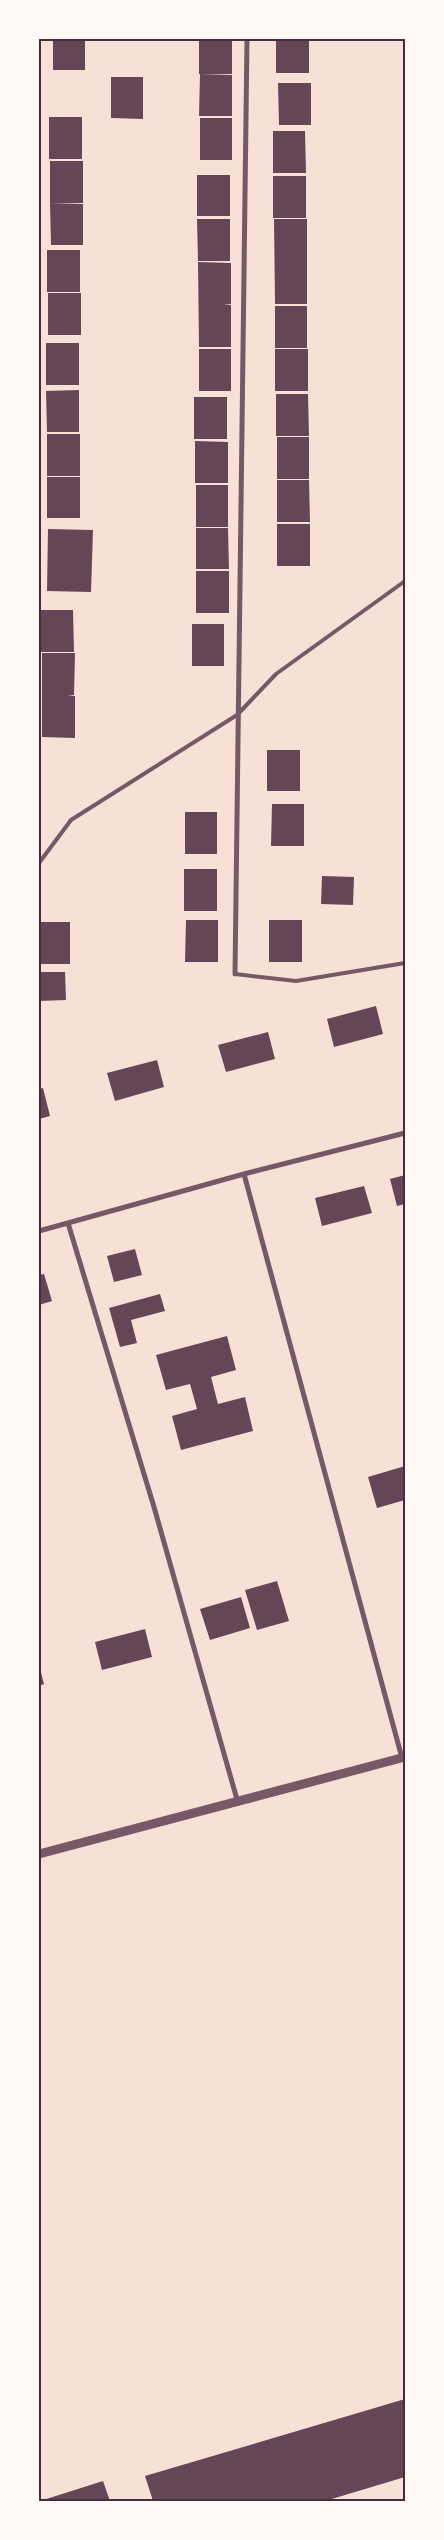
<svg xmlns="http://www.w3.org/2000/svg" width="444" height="2540" font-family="'Fira Sans',sans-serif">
  <rect width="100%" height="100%" fill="#f7e1d7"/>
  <!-- building -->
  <path fill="#644757" d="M 53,39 L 85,39 L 85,70 L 53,70 Z
    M 199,39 L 232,39 L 232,74 L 199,74 Z
    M 276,39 L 309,39 L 309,73 L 276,73 Z
    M 200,74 L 232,75 L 232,116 L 199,116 Z
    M 111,77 L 143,77 L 143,119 L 111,118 Z
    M 278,83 L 311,83 L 311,125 L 279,125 Z
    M 49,117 L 82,117 L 82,159 L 49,159 Z
    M 200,118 L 232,118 L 232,160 L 200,160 Z
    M 273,131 L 305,131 L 306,173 L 273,173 Z
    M 50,161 L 83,161 L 83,203 L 50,203 Z
    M 197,175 L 230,175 L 230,216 L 197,216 Z
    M 273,176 L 306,176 L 306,218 L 273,218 Z
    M 50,203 L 83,204 L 83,245 L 51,245 Z
    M 197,219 L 230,219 L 230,261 L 198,261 Z
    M 274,219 L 307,219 L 307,304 L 275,304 Z
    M 47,250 L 80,250 L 80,292 L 47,292 Z
    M 198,262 L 231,263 L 231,304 L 224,305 L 231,305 L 231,347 L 199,347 Z
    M 48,293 L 81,293 L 81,335 L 48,335 Z
    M 275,306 L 307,306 L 307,348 L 275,348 Z
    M 46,343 L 79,343 L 79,385 L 46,385 Z
    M 199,349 L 231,349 L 231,391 L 199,391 Z
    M 275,349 L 308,349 L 308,391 L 275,391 Z
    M 79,390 L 79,432 L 47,432 L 46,391 Z
    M 276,394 L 308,394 L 309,436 L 276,436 Z
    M 194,397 L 227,397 L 227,439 L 194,439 Z
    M 47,434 L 80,434 L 80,476 L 47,476 Z
    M 277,437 L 309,437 L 309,479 L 277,479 Z
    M 195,441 L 228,442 L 228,483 L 195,483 Z
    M 47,477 L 80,477 L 80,518 L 47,518 Z
    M 277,480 L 309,480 L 310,522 L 277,522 Z
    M 196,485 L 228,485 L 228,527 L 196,527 Z
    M 277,524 L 310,524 L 310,566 L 277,566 Z
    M 196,528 L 228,528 L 229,569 L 196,569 Z
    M 48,529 L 93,530 L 91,592 L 47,591 Z
    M 196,571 L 229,571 L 229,613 L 196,613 Z
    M 41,610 L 73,610 L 74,652 L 41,652 Z
    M 192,624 L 224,624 L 224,666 L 192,666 Z
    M 42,653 L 75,653 L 74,695 L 68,696 L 75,696 L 75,738 L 42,737 Z
    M 267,750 L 300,750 L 300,791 L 267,791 Z
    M 272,804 L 304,804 L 304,846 L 271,846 Z
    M 185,812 L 217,812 L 217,854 L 185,854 Z
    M 184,869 L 217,869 L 217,911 L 184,911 Z
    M 322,876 L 354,877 L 353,905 L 321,904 Z
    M 186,920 L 218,920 L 218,962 L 185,962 Z
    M 269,920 L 302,920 L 302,962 L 269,962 Z
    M 39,922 L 70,922 L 70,964 L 39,964 Z
    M 39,972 L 65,972 L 66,1000 L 39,1001 Z
    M 376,1006 L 383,1034 L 334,1047 L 327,1019 Z
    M 268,1032 L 275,1059 L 226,1072 L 218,1045 Z
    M 157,1060 L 164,1087 L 115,1101 L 107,1073 Z
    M 43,1088 L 50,1116 L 39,1119 L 39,1089 Z
    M 405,1175 L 405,1204 L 397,1206 L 390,1179 Z
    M 364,1186 L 372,1213 L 322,1226 L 315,1198 Z
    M 135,1249 L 142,1275 L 114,1282 L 107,1256 Z
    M 44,1274 L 52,1301 L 39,1305 L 39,1275 Z
    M 160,1294 L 165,1311 L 131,1320 L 137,1343 L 120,1347 L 109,1308 Z
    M 227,1336 L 236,1370 L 211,1377 L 218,1404 L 245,1397 L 253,1431 L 181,1450 L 172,1416 L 197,1409 L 190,1384 L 166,1390 L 156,1355 Z
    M 405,1466 L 405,1500 L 377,1508 L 368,1477 Z
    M 277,1581 L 289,1621 L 257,1630 L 245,1590 Z
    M 241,1597 L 250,1628 L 210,1640 L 200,1609 Z
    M 145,1629 L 152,1657 L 102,1670 L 95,1642 Z
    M 39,1665 L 44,1684 L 39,1686 Z
    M 405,2399 L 405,2477 L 325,2501 L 153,2501 L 145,2476 Z
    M 103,2481 L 110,2501 L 40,2501 Z"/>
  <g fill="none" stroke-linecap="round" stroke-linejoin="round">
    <!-- service -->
    <path stroke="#755966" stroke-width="4" d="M 39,863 L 71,820 L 237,715 L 276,674 L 405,581
      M 235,974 L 296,981 L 405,963"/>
    <!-- minor -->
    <path stroke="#755966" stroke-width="5" d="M 235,974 L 247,39
      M 244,1174 L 402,1758
      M 68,1223 L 154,1507 L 238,1803
      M 39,1231 L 244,1174 L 405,1133"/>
    <!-- tertiary -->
    <path stroke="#755966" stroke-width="9" d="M 39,1854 L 405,1757"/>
  </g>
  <!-- border -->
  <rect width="444" height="2540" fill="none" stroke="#fffaf5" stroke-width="80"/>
  <rect x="40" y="40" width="364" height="2460" fill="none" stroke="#4a2c40" stroke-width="2"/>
</svg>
